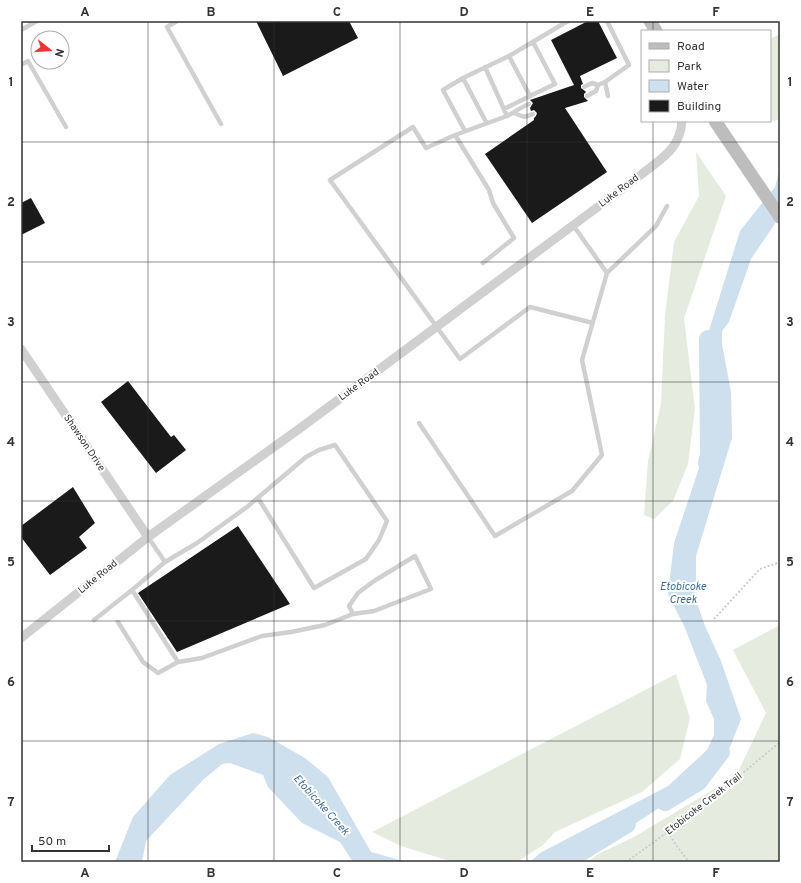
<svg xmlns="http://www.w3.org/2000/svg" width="801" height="883" font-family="Overpass,sans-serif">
  <rect width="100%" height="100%" fill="#fff"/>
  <!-- green -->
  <path fill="#e5ecdf" d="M 780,34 L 780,119 L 774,121 L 770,120 L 770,39 Z
    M 696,152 L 726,196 L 684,318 L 695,409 L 688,464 L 673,501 L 654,519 L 644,515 L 648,461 L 661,404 L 665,315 L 674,242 L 699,196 Z
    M 780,625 L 780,862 L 588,862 L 598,854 L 634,837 L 736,776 L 766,713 L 733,650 Z
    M 676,674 L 690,718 L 680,759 L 642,792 L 555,832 L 543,845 L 517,862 L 453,862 L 401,846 L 372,832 Z"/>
  <!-- water -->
  <path fill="#cedfee" d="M 780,168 L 780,216 L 751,259 L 729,322 L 722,331 L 722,344 L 731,392 L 732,438 L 696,556 L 696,600 L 705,626 L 721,661 L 741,719 L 728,752 L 680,794 L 636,823 L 574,851 L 560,862 L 530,862 L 540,853 L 668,786 L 707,750 L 714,735 L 714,719 L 706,701 L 707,685 L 685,628 L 668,594 L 674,543 L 709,438 L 706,422 L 712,377 L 705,353 L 707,337 L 740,231 L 775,187 Z
    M 253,733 L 268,737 L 305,758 L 328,777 L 371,852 L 407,862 L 353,862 L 340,842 L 302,823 L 268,787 L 263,775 L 230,763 L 222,764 L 202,781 L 146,841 L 142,862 L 115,862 L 133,817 L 170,775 L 219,744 Z"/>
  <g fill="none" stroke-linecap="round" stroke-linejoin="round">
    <!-- river -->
    <path stroke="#cedfee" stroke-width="18" d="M 707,463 L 709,455 L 708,339
      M 665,802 L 698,782 L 721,752
      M 565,862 L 627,824"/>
  </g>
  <!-- building -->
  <path fill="#1a1a1a" d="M 256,21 L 349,21 L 358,38 L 283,76 Z
    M 588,21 L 598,21 L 617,58 L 580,76 L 583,84 L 581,85 L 581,88 L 585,91 L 586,92 L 584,94 L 584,97 L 588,101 L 565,108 L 607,172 L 532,223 L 485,154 L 534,120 L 534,118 L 536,116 L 537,113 L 534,110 L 531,111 L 530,108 L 533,103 L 530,100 L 574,85 L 551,40 Z
    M 31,198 L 45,223 L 21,235 L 21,203 Z
    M 128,381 L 171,437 L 174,435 L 186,450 L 156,473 L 101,402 Z
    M 73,487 L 95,523 L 79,537 L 87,548 L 50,575 L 21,537 L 21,526 Z
    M 238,526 L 290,604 L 177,652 L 138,593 Z"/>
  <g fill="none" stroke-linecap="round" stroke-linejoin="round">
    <!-- path -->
    <path stroke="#cdcdcd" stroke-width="2" stroke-dasharray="2 2" stroke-linecap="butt" d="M 714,619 L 760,569 L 780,562
      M 668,832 L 676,845 L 689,862
      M 626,862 C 679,825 730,784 780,742"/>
    <!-- lane -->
    <path stroke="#d0d0d0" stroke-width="4.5" d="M 177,21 L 167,27 L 221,124
      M 607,21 L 629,65 L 605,82 L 608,96
      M 21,30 L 37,21
      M 509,56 L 530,96 L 555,84 L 533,42
      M 21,65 L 28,61 L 66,127
      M 485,67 L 507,116 L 455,135 L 426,148 L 413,127 L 330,180 L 460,359 L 530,307 L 593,323
      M 463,78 L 443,90 L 465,131
      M 584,87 L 592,83 L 598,85 L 605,82
      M 587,96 L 596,91 L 598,85
      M 504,109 L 530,96
      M 514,113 L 524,117 L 533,114
      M 507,116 C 515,112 521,107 529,104
      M 486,122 L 463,78 L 509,56 L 568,21
      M 455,135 L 489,190 L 493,203 L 514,238 L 483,263
      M 573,225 L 607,273 L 656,226 L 667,206
      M 419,423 L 495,536 L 572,491 L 602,455 L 582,360 L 607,273
      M 148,537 L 165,562 L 132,590 L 178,662 L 202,658 L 262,636 L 291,632 L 325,625 L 353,614 L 374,611 L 431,589 L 415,556 L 374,581 L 358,593 L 349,606 L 353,614
      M 165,562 L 197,543 L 247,507 L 306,457 L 319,450 L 335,445 L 387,521 L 379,540 L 366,559 L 314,588 L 258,498
      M 94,620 L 132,590
      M 118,622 L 143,662 L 158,673 L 178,662"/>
    <!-- street -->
    <path stroke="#d0d0d0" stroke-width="9" d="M 21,349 L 148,537
      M 21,638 L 148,537 L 299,429 L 642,174 C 662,158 680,149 682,121"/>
    <!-- secondary -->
    <path stroke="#bdbdbd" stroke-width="13" d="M 650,21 L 656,31
      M 715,121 L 780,217"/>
  </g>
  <!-- grid -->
  <path fill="none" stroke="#333" stroke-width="1" stroke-opacity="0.55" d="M 148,21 L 148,862M 274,21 L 274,862M 400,21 L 400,862M 527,21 L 527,862M 653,21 L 653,31M 653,121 L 653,862M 21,142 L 780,142M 21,262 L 780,262M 21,382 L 780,382M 21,501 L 780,501M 21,621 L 780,621M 21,741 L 780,741"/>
  <g text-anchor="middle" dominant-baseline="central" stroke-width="4" stroke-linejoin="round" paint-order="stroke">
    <!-- street labels -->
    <g font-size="10" fill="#333" stroke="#fff">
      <text transform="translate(619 191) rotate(-37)">Luke Road</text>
      <text transform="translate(359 385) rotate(-36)">Luke Road</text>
      <text transform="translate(84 443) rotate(56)">Shawson Drive</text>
      <text transform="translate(98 577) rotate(-39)">Luke Road</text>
      <text transform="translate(704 804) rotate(-38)">Etobicoke Creek Trail</text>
    </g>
    <!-- water labels -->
    <g font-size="11" font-style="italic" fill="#3e6e98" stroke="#fff">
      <text x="683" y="587">Etobicoke<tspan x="683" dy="13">Creek</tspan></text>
      <text transform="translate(321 805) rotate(48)">Etobicoke Creek</text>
    </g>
  </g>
  <!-- border -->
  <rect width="801" height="883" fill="none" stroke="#ffffff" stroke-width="44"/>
  <!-- legend -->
  <rect x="641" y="30" width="130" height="92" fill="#ffffff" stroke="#adadad"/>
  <rect x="649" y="43" width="20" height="6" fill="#bdbdbd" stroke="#adadad"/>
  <text x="677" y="50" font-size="12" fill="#333333">Road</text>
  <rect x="649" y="60" width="20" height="12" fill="#e5ecdf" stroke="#adadad"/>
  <text x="677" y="70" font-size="12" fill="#333333">Park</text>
  <rect x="649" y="80" width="20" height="12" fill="#cedfee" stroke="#adadad"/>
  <text x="677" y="90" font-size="12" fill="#333333">Water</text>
  <rect x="649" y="100" width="20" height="12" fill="#1a1a1a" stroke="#adadad"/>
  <text x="677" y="110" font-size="12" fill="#333333">Building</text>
  <!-- north arrow -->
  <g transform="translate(50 50) rotate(107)"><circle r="19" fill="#ffffff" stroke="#adadad"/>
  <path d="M0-3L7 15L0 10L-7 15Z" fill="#e83737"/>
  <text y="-6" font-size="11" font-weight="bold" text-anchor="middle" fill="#333333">N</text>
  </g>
  <!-- scale -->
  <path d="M32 845v6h77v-6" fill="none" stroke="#333333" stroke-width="2"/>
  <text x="38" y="845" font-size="12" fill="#333333" stroke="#ffffff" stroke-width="3" paint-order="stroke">50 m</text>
  <rect x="22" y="22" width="757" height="839" fill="none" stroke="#333" stroke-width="1.5"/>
  <g font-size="13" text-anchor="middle" font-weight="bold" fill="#333">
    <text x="85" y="16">A</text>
    <text x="211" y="16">B</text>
    <text x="337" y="16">C</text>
    <text x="464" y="16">D</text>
    <text x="590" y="16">E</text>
    <text x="716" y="16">F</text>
    <text x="11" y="86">1</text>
    <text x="790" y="86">1</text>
    <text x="11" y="206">2</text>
    <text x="790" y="206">2</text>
    <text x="11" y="326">3</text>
    <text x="790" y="326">3</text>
    <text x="11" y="446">4</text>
    <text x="790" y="446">4</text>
    <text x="11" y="566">5</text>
    <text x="790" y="566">5</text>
    <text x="11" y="686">6</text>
    <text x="790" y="686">6</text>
    <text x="11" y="806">7</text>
    <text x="790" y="806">7</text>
    <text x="85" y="877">A</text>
    <text x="211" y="877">B</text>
    <text x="337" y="877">C</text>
    <text x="464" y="877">D</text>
    <text x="590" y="877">E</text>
    <text x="716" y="877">F</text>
  </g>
</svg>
